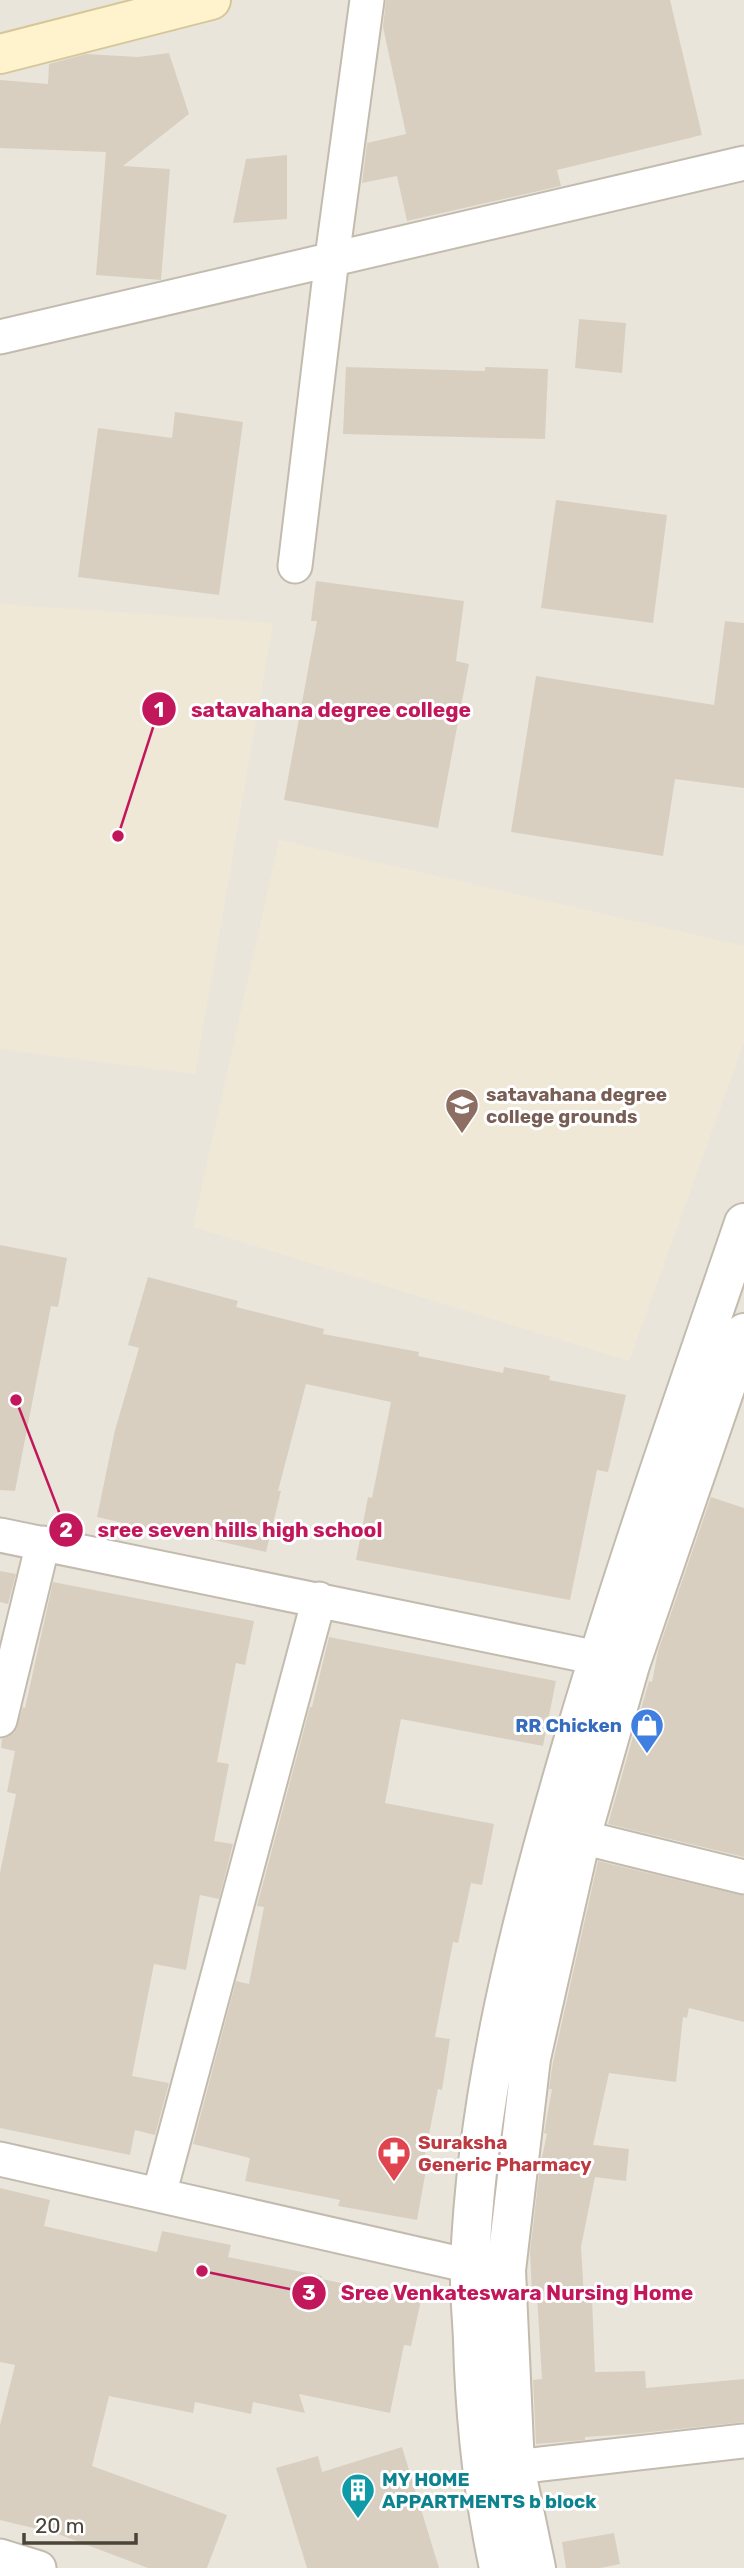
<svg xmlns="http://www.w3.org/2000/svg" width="744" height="2568" font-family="Rubik,sans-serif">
  <rect width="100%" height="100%" fill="#f6f3ec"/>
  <!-- residential -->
  <path fill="#eae5da" d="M 0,0 L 744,0 L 744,2568 L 0,2568 Z"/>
  <!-- education -->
  <path fill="#efe8d6" d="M 0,604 L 273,623 L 195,1074 L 0,1049 Z
    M 279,840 L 744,946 L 744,1042 L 629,1361 L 193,1227 Z"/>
  <!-- building -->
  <path fill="#d8cfc1" d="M 386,0 L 670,0 L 702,135 L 557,170 L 561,186 L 407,221 L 397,176 L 362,183 L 367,143 L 406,134 L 383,27 Z
    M 169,53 L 189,114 L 123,166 L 170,169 L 161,280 L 96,275 L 106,152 L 0,148 L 0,80 L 48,84 L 49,64 L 86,54 L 138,57 Z
    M 287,155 L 287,219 L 233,223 L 246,159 Z
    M 579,319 L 626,323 L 622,373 L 575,368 Z
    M 346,367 L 485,371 L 485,367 L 548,369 L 545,439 L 343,434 Z
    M 175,412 L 243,422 L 219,595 L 78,577 L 98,428 L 172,438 Z
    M 556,500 L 667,515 L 653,623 L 541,608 Z
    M 316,581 L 464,601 L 456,661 L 469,664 L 438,828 L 284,800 L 317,621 L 311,621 Z
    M 725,621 L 744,623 L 744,788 L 675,779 L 663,856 L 511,832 L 536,676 L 714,705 Z
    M 0,1245 L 67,1258 L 58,1307 L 51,1306 L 15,1491 L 0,1490 Z
    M 148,1277 L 238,1301 L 236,1307 L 324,1329 L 323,1334 L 419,1352 L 418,1356 L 503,1373 L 504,1367 L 550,1376 L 549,1380 L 626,1395 L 608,1472 L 597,1470 L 570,1600 L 356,1560 L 368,1497 L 372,1498 L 391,1402 L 306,1384 L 278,1491 L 281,1491 L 266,1552 L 188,1534 L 187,1538 L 97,1517 L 115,1430 L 139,1348 L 128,1345 Z
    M 711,1497 L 744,1508 L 744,1857 L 608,1824 L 649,1681 L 652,1682 L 658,1651 Z
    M 0,1571 L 16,1574 L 8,1604 L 0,1602 Z
    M 53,1582 L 254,1621 L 245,1665 L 236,1663 L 217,1762 L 229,1764 L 214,1841 L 233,1844 L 219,1899 L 200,1895 L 186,1970 L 154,1964 L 132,2076 L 169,2083 L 155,2135 L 135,2130 L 130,2155 L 0,2128 L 0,1873 L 16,1794 L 7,1792 L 15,1751 L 1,1748 L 2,1739 L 14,1733 L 23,1707 L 25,1708 Z
    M 329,1637 L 556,1681 L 543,1746 L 401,1719 L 385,1803 L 494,1824 L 482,1885 L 471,1883 L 458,1943 L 453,1942 L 435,2037 L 450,2039 L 442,2090 L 438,2089 L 422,2169 L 426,2170 L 417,2220 L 338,2206 L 340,2200 L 245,2181 L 250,2158 L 193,2144 L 236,1981 L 249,1984 L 264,1907 L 257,1906 L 310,1707 L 312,1707 Z
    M 598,1861 L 744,1896 L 744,2022 L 689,2008 L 687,2018 L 683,2017 L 676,2082 L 609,2073 L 593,2145 L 629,2149 L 626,2181 L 595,2177 L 581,2247 L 584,2298 L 592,2298 L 595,2372 L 645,2371 L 646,2388 L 744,2379 L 744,2422 L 633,2434 L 585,2437 L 585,2440 L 536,2444 L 533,2380 L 542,2379 L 537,2295 L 532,2295 L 530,2252 L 540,2166 L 547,2134 L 544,2133 L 552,2089 L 549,2089 L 553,2062 Z
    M 0,2188 L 50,2200 L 44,2226 L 157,2252 L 162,2231 L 231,2245 L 228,2257 L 322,2276 L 322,2279 L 421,2300 L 411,2346 L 404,2345 L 390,2413 L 299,2394 L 305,2413 L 253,2402 L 251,2414 L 195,2402 L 193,2413 L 109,2396 L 92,2466 L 227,2515 L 207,2568 L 148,2568 L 58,2534 L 0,2520 L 0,2425 L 15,2365 L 0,2362 Z
    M 402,2447 L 439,2568 L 307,2568 L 276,2468 L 318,2456 L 322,2472 Z
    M 614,2533 L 620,2564 L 600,2568 L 566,2568 L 562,2542 Z"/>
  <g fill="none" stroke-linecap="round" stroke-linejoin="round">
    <!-- minor casing -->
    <g stroke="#c2bbae" stroke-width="37">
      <path id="minor" d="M 0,337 L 744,163
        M 295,566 L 332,258 L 367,0
        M 0,1535 L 598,1658
        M 0,1720 L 43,1543
        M 581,1837 L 744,1877
        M 0,2159 L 470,2266 L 496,2269
        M 159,2195 L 319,1599
        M 515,2467 L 744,2441
        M 0,2556 L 39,2568"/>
    </g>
    <!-- tertiary casing -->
    <g stroke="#c2bbae" stroke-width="42">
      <path id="tertiary" d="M 499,2568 C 483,2493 475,2417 473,2340 C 472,2315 469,2289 470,2264 C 477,2089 521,1919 570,1752 C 622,1574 684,1399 744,1223
        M 536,2568 L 515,2467 L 506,2270 L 531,2058 L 581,1837 L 630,1665 L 744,1333"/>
    </g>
    <!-- secondary casing -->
    <g stroke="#d6c79b" stroke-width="42">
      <path id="secondary" d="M 0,54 L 211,0"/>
    </g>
    <!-- minor -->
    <use href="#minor" stroke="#fff" stroke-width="33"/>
    <!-- tertiary -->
    <use href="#tertiary" stroke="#fff" stroke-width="38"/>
    <!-- secondary -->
    <use href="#secondary" stroke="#fff3cd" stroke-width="38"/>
  </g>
  <!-- icons -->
  <defs>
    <g id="university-pin" transform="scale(1.75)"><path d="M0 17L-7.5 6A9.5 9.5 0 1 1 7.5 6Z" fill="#8d6e63" stroke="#fff"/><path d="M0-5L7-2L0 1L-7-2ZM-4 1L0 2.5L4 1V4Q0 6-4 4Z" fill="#fff"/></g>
    <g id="shop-pin" transform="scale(1.75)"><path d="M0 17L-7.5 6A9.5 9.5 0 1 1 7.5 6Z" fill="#3f7fe0" stroke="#fff"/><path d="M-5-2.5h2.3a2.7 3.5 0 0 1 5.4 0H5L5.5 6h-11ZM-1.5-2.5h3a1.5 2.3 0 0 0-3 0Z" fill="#fff"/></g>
    <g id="pharmacy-pin" transform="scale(1.75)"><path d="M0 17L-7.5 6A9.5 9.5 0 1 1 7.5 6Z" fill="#e0444e" stroke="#fff"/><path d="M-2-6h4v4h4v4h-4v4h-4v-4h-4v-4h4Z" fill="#fff"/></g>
    <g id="building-pin" transform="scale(1.75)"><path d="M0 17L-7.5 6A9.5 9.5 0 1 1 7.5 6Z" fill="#0f9aa8" stroke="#fff"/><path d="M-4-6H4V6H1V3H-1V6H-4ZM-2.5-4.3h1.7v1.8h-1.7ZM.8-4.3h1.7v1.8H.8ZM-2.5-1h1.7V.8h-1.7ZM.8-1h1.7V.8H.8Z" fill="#fff"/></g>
  </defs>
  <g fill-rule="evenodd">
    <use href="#university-pin" x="462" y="1105"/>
    <use href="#shop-pin" x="647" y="1725"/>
    <use href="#pharmacy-pin" x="394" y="2153"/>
    <use href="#building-pin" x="358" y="2490"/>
  </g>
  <g text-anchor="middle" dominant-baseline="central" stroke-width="6" stroke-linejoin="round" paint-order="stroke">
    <!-- education labels -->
    <g font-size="19" font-weight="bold" fill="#785e54" stroke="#fff" text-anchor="start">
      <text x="486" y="1094">satavahana degree<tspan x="486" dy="22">college grounds</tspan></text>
    </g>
    <!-- shop labels -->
    <g font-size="19" font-weight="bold" fill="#366cbe" stroke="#fff" text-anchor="end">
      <text x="622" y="1725">RR Chicken</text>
    </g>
    <!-- health labels -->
    <g font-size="19" font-weight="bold" fill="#be3a42" stroke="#fff" text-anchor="start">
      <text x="418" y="2142">Suraksha<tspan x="418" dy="22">Generic Pharmacy</tspan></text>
    </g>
    <!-- culture labels -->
    <g font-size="19" font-weight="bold" fill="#0d838f" stroke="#fff" text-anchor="start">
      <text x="382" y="2479">MY HOME<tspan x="382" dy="22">APPARTMENTS b block</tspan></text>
    </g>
  </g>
  <!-- callouts -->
  <path fill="none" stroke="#c2185b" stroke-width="2.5" d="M118 836L159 709M16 1400L66 1530M202 2271L309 2293"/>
  <g fill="#c2185b" stroke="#fff" stroke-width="2.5">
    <circle cx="118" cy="836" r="7"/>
    <circle cx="16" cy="1400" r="7"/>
    <circle cx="202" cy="2271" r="7"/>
    <circle cx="159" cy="709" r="18"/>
    <circle cx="66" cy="1530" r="18"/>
    <circle cx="309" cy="2293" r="18"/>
  </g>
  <g font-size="21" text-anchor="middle" font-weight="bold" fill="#fff">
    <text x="159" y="717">1</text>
    <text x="66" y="1537">2</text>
    <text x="309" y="2300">3</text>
  </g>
  <g font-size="21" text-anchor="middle" font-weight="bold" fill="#c2185b" stroke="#fff" stroke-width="6" stroke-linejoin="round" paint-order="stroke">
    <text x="331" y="717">satavahana degree college</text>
    <text x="240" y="1537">sree seven hills high school</text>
    <text x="517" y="2300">Sree Venkateswara Nursing Home</text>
  </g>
  <!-- scale -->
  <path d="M24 2533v10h112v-10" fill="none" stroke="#4b4439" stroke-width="3.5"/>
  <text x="35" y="2533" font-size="21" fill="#4b4439" stroke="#ffffff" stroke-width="5" paint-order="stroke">20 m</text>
</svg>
